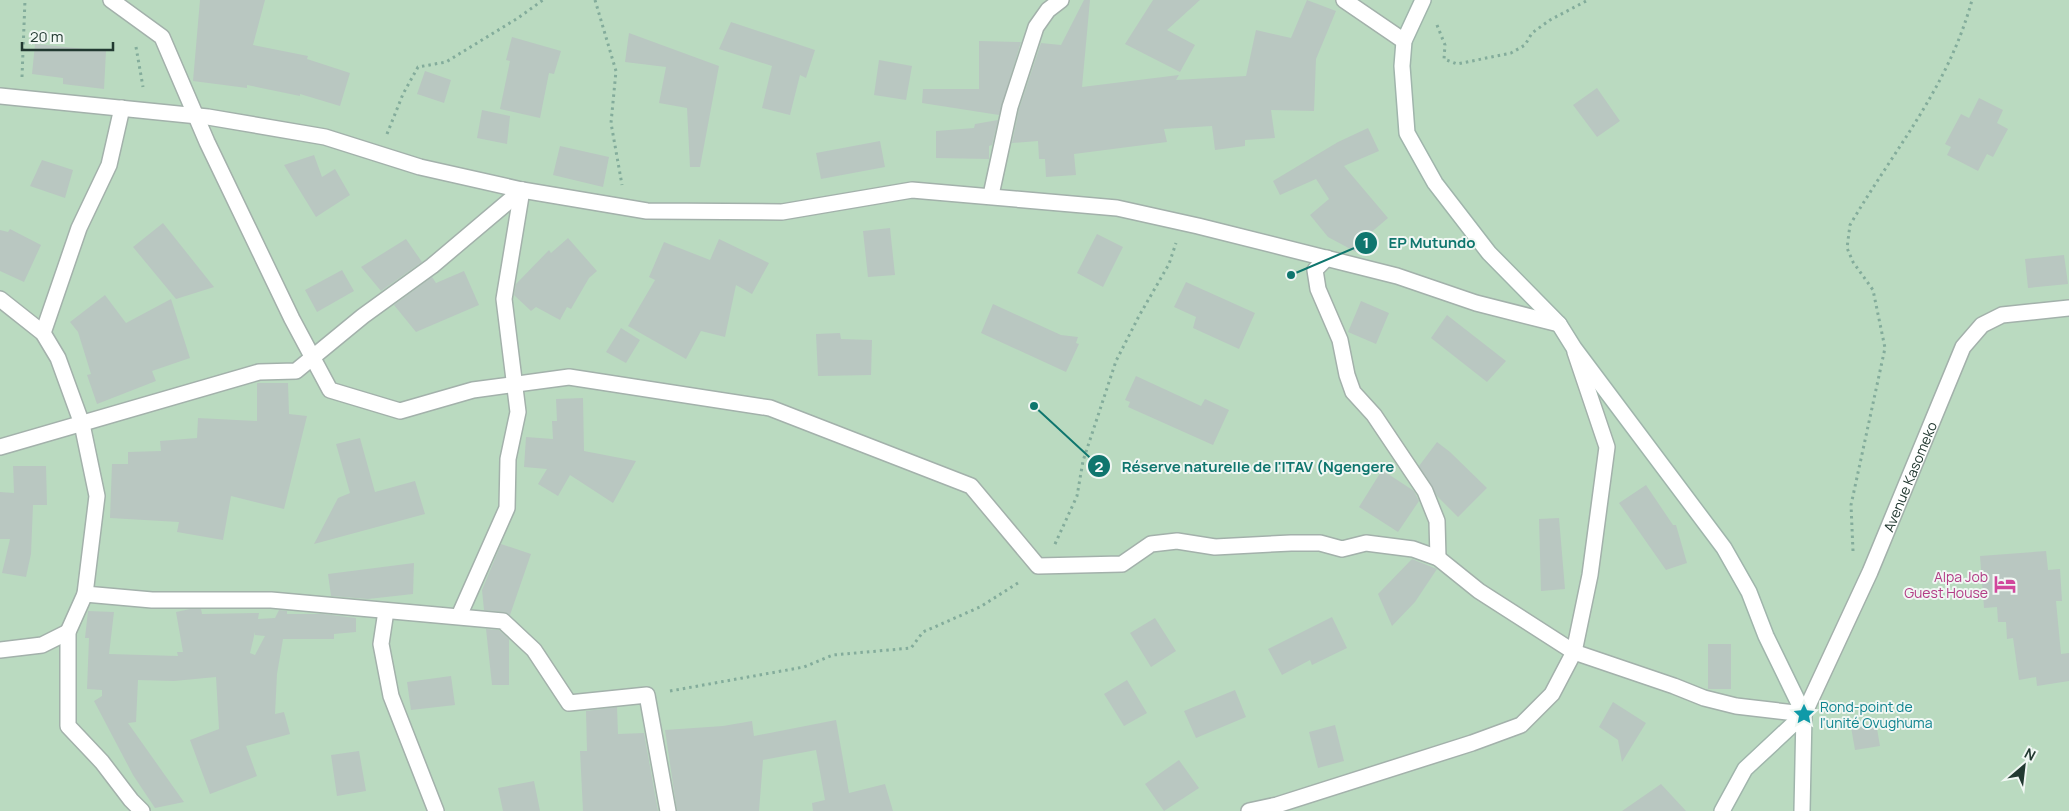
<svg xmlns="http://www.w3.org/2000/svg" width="2069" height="811" font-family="Manrope,sans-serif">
  <rect width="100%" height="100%" fill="#e0eae5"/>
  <!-- green -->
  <path fill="#badac0" d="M 0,0 L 2069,0 L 2069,811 L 0,811 Z"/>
  <!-- building -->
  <path fill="#b9c7c1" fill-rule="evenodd" d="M 200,0 L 265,0 L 253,45 L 308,56 L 307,59 L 350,73 L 340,106 L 300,94 L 300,96 L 247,85 L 247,88 L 193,81 Z
    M 1084,0 L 1090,0 L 1082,87 L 1179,75 L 1176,80 L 1246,76 L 1256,30 L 1291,38 L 1307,0 L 1336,11 L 1316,59 L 1314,111 L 1271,110 L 1275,138 L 1245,140 L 1245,146 L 1215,150 L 1212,126 L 1164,129 L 1167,142 L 1074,154 L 1076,175 L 1046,177 L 1045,159 L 1039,159 L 1038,141 L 1012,143 L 1019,109 L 1041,43 L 1061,45 Z
    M 1153,0 L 1200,0 L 1167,30 L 1195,45 L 1180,72 L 1125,44 Z
    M 731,22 L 815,50 L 806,78 L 800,75 L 790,115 L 762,108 L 772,66 L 719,49 Z
    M 629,33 L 719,66 L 700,167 L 690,167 L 687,108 L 659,103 L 666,67 L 625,62 Z
    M 512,37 L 561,51 L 554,74 L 549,73 L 540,118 L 500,109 L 510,61 L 506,60 Z
    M 979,41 L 1021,42 L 999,115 L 922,103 L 923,89 L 979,89 Z
    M 35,44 L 106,51 L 104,89 L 63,84 L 63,78 L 32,74 Z
    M 879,60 L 912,66 L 906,100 L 874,95 Z
    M 425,71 L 451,80 L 444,103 L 417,94 Z
    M 1597,88 L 1620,121 L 1597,137 L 1573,105 Z
    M 1979,98 L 2003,110 L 1997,123 L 2008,129 L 1993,157 L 1987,154 L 1978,171 L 1947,155 L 1951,147 L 1945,144 L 1961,114 L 1969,118 Z
    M 482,110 L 510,116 L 507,144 L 477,138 Z
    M 998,120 L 992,145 L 989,146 L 989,159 L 936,158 L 936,131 L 974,128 L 975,124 Z
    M 1368,128 L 1379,151 L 1344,166 L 1388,218 L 1361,241 L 1356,252 L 1328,237 L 1310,215 L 1329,199 L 1316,179 L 1280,195 L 1273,181 L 1338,142 Z
    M 880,141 L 885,167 L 821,179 L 816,153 Z
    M 560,146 L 609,157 L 603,187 L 553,175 Z
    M 314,155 L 322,177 L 335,169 L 350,195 L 316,217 L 284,165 Z
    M 42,160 L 73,170 L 65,198 L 30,186 Z
    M 163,223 L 214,287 L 176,299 L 133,247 Z
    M 890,228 L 895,275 L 868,277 L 863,231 Z
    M 10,229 L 41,245 L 24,282 L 0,271 L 0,230 L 8,232 Z
    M 1097,234 L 1123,247 L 1103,287 L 1077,273 Z
    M 568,238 L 597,271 L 589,278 L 571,309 L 567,307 L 560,320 L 536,307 L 531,311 L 514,295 L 516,284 L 549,250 L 551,253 Z
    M 406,239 L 422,262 L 381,291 L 361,267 Z
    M 719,239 L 769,263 L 752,294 L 736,285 L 725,337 L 701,331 L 686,359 L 628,326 L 655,280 L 649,277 L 664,242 L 710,260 Z
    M 2064,255 L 2068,284 L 2028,288 L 2025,259 Z
    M 342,270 L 354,291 L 317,312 L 305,290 Z
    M 464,271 L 479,305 L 416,332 L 394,305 L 432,277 L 436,283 Z
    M 1186,282 L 1255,313 L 1239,349 L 1193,328 L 1196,317 L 1174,307 Z
    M 105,295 L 126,323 L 171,299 L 190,358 L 152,371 L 156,381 L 97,404 L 87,375 L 91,374 L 78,332 L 70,322 Z
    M 1361,301 L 1389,313 L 1376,344 L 1348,332 Z
    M 993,304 L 1061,335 L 1078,337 L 1076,343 L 1079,344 L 1066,372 L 981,333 Z
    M 1447,315 L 1506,361 L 1487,382 L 1431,338 Z
    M 621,328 L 640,340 L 626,363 L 606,352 Z
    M 840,333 L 841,339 L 872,340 L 871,375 L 818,376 L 816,334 Z
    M 1136,376 L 1201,406 L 1205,399 L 1229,410 L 1213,445 L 1128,407 L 1130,402 L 1125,400 Z
    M 257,383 L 288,383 L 289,414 L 307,416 L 284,509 L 231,496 L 223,540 L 177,532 L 179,522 L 110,518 L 112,464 L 128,464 L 128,452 L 161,451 L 160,441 L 197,438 L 198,418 L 257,421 Z
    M 583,398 L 584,451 L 636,461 L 613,503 L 570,475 L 558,496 L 538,484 L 547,469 L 524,467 L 526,437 L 553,439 L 552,421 L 557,421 L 556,399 Z
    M 360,438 L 375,492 L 415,481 L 425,514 L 314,544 L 338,498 L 350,493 L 336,444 Z
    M 1437,442 L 1450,452 L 1487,488 L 1458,517 L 1437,496 L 1419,466 Z
    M 13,466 L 46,466 L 47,505 L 33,505 L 31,554 L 26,577 L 2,573 L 10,539 L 0,539 L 0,492 L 14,493 Z
    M 1382,470 L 1414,491 L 1419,501 L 1398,532 L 1359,507 Z
    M 1646,485 L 1673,525 L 1676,525 L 1687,563 L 1666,570 L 1619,503 Z
    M 1559,518 L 1565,589 L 1541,591 L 1539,519 Z
    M 501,544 L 531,554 L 510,615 L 504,612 L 484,610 L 482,590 Z
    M 2046,551 L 2048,570 L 2060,569 L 2062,601 L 2056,601 L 2061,654 L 2069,653 L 2069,681 L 2037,686 L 2036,677 L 2019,680 L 2013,638 L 2007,639 L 2006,622 L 1998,622 L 1997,607 L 1984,608 L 1980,556 Z
    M 1412,559 L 1437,569 L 1415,602 L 1392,626 L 1378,594 Z
    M 414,563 L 413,594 L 368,599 L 331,596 L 328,574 Z
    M 190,609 L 201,609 L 202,614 L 259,613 L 258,619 L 275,618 L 279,610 L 287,611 L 287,614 L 323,614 L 356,618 L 356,632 L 334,634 L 334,639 L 283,639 L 277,674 L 275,714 L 284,712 L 290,734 L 246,746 L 257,776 L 210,794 L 190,740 L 219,729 L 216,677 L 174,681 L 138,680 L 136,722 L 128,723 L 184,802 L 155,808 L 133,775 L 94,701 L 102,696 L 102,690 L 87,689 L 89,638 L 85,638 L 88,611 L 114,612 L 109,654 L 178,656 L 177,652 L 183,652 L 176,612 ZM 255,632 L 255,635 L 265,636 L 255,655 L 250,653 Z
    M 1332,617 L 1347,648 L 1312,665 L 1310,660 L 1282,675 L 1268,649 Z
    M 1155,618 L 1176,651 L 1151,667 L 1130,633 Z
    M 486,629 L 499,630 L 509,639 L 509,685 L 492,685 Z
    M 1708,644 L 1731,644 L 1731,689 L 1708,689 Z
    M 451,676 L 455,705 L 411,710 L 407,682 Z
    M 1127,680 L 1147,713 L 1124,726 L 1104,694 Z
    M 1235,690 L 1246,717 L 1196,738 L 1184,711 Z
    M 1613,702 L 1646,723 L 1622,762 L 1618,740 L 1599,727 Z
    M 617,707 L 618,734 L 644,733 L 658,811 L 583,811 L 580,751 L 587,751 L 586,711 Z
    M 836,720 L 849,793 L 885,784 L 893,811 L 813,811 L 812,803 L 825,800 L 816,750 L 763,760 L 759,811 L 677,811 L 665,730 L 723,726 L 752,721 L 754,736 Z
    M 1876,723 L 1880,746 L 1855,750 L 1851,727 Z
    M 1335,725 L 1344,761 L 1318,768 L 1309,732 Z
    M 359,751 L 366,791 L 337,796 L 331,755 Z
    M 1179,760 L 1199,788 L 1164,811 L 1145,784 Z
    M 534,781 L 540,811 L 503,811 L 498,788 Z
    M 1661,784 L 1686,811 L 1622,811 Z"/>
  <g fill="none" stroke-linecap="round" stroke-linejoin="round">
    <!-- lane casing -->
    <g stroke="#a3b1ab" stroke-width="18">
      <path id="lane" d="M 111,0 L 162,37 L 207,142 L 292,319 L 330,390 L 400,411 L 473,390 L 569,377 L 770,408 L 971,486 L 1038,566 L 1122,564 L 1151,544 L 1177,541 L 1215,547 L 1291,543 L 1320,543 L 1342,549 L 1366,543 L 1413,549 L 1438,558 L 1479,591 L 1574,652 L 1674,686 L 1704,698 L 1736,706 L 1804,714
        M 386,611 L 381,644 L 391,696 L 436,811"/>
    </g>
    <!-- street casing -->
    <g stroke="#a3b1ab" stroke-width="18">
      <g id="street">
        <path d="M 1344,0 L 1404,41"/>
        <path d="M 0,96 L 208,117 L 325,137 L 420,167 L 522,190 L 647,211 L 782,212 L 912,190 L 1117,208 L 1198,226 L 1397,276 L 1476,303 L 1559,324"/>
        <path d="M 991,195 L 1010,107 L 1036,27 L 1048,10 L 1061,0"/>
        <path d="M 1327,258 L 1315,270 L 1318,289 L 1340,340 L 1347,375 L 1353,392 L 1374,415 L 1425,491 L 1437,521 L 1438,558"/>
        <path d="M 0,299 L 43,333 L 58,358 L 82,424 L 97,496 L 85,594 L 68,632 L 68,726 L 102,762 L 131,800 L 142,811"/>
        <path d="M 43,333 L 79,228 L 109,165 L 122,108"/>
        <path d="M 0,447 L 259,372 L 296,371 L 363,316 L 432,266 L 522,190"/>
        <path d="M 85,594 L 152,600 L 271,600 L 503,621 L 534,650 L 569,703 L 647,695 L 668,811"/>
        <path d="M 459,616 L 507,508 L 508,459 L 518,412 L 504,299 L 522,190"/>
        <path d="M 0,650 L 42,645 L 68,632"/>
        <path id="s1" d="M 1804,714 L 1870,572 L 1963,347 L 1982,325 L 2002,315 L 2069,308"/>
        <path d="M 1249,811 L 1277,805 L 1472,743 L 1521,725 L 1552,694 L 1574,652 L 1590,575 L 1607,447 L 1575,352"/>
      </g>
    </g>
    <!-- secondary casing -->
    <g stroke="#a0b5ac" stroke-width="18">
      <path id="secondary" d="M 1423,0 L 1404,41 L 1402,66 L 1407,133 L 1435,183 L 1489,253 L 1559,324 L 1574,348 L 1724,548 L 1749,592 L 1766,636 L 1804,714 L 1802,811
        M 1722,811 L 1745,769 L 1804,714"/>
    </g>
    <!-- path -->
    <path stroke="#83ac9b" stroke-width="3" stroke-dasharray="2.5 4" stroke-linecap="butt" d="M 595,0 L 616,71 L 611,123 L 622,185
      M 1437,25 L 1445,45 L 1444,59 L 1457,64 L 1511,53 L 1525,45 L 1532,33 L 1550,20 L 1588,0
      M 136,47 L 143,87
      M 22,77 L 25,0
      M 387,134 L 403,94 L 418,67 L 446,62 L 518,18 L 543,0
      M 1055,544 L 1077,496 L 1083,461 L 1116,361 L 1139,316 L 1169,264 L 1176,243
      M 1853,551 L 1851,505 L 1885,348 L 1873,290 L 1853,262 L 1847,248 L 1850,225 C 1895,148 1948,88 1972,0
      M 670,691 L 804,667 L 833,655 L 911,648 L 923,632 L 980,607 L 1021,581"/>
    <!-- lane -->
    <use href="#lane" stroke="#fff" stroke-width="15"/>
    <!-- street -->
    <use href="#street" stroke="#fff" stroke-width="15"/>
    <!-- secondary -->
    <use href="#secondary" stroke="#fff" stroke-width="15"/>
  </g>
  <!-- icons -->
  <defs>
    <g id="hotel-bare" transform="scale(1.725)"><path d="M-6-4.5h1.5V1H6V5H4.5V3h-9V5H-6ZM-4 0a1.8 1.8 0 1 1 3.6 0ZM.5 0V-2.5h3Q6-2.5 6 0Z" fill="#d1479c" stroke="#f0f7f3" stroke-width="2.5" paint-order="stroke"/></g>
    <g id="sight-bare" transform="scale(1.725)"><path d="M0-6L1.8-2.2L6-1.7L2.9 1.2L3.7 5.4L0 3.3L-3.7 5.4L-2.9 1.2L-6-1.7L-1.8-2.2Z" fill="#0f9aa8" stroke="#f0f7f3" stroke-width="2.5" paint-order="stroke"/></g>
  </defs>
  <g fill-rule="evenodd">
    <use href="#hotel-bare" x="2005" y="584"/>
    <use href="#sight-bare" x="1804" y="714"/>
  </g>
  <g text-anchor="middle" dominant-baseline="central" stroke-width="4" stroke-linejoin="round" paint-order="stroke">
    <!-- street labels -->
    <g font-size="14" fill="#223931" stroke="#f0f7f3">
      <text stroke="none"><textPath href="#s1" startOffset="260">Avenue Kasomeko</textPath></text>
    </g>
    <!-- hotel labels -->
    <g font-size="14" fill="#b23c85" stroke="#f0f7f3" text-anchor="end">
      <text x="1988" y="576">Alpa Job<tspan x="1988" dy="16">Guest House</tspan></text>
    </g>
    <!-- culture labels -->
    <g font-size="14" fill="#0d838f" stroke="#f0f7f3" text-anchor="start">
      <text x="1820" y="706">Rond-point de<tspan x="1820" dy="16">l'unité Ovughuma</tspan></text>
    </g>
  </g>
  <!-- callouts -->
  <path fill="none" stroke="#0f766e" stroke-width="2" d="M1291 275L1366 243M1034 406L1099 466"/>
  <g fill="#0f766e" stroke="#f0f7f3" stroke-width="2">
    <circle cx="1291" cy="275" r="5"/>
    <circle cx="1034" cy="406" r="5"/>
    <circle cx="1366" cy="243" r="12"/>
    <circle cx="1099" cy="466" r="12"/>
  </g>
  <g font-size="15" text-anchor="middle" font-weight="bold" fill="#fff">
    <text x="1366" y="248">1</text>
    <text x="1099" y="472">2</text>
  </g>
  <g font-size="15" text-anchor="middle" font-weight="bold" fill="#0f766e" stroke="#f0f7f3" stroke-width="4" stroke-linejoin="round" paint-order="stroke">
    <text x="1432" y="248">EP Mutundo</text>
    <text x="1258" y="472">Réserve naturelle de l'ITAV (Ngengere</text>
  </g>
  <!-- north arrow -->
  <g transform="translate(2024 766) rotate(28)" stroke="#f0f7f3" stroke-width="4" paint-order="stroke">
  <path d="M0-4L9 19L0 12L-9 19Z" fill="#223931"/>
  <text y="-8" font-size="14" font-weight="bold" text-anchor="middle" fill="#223931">N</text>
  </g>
  <!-- scale -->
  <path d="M22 42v8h91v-8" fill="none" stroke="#223931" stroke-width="2.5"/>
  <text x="30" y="42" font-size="15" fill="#223931" stroke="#f0f7f3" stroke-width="4" paint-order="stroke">20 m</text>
</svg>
